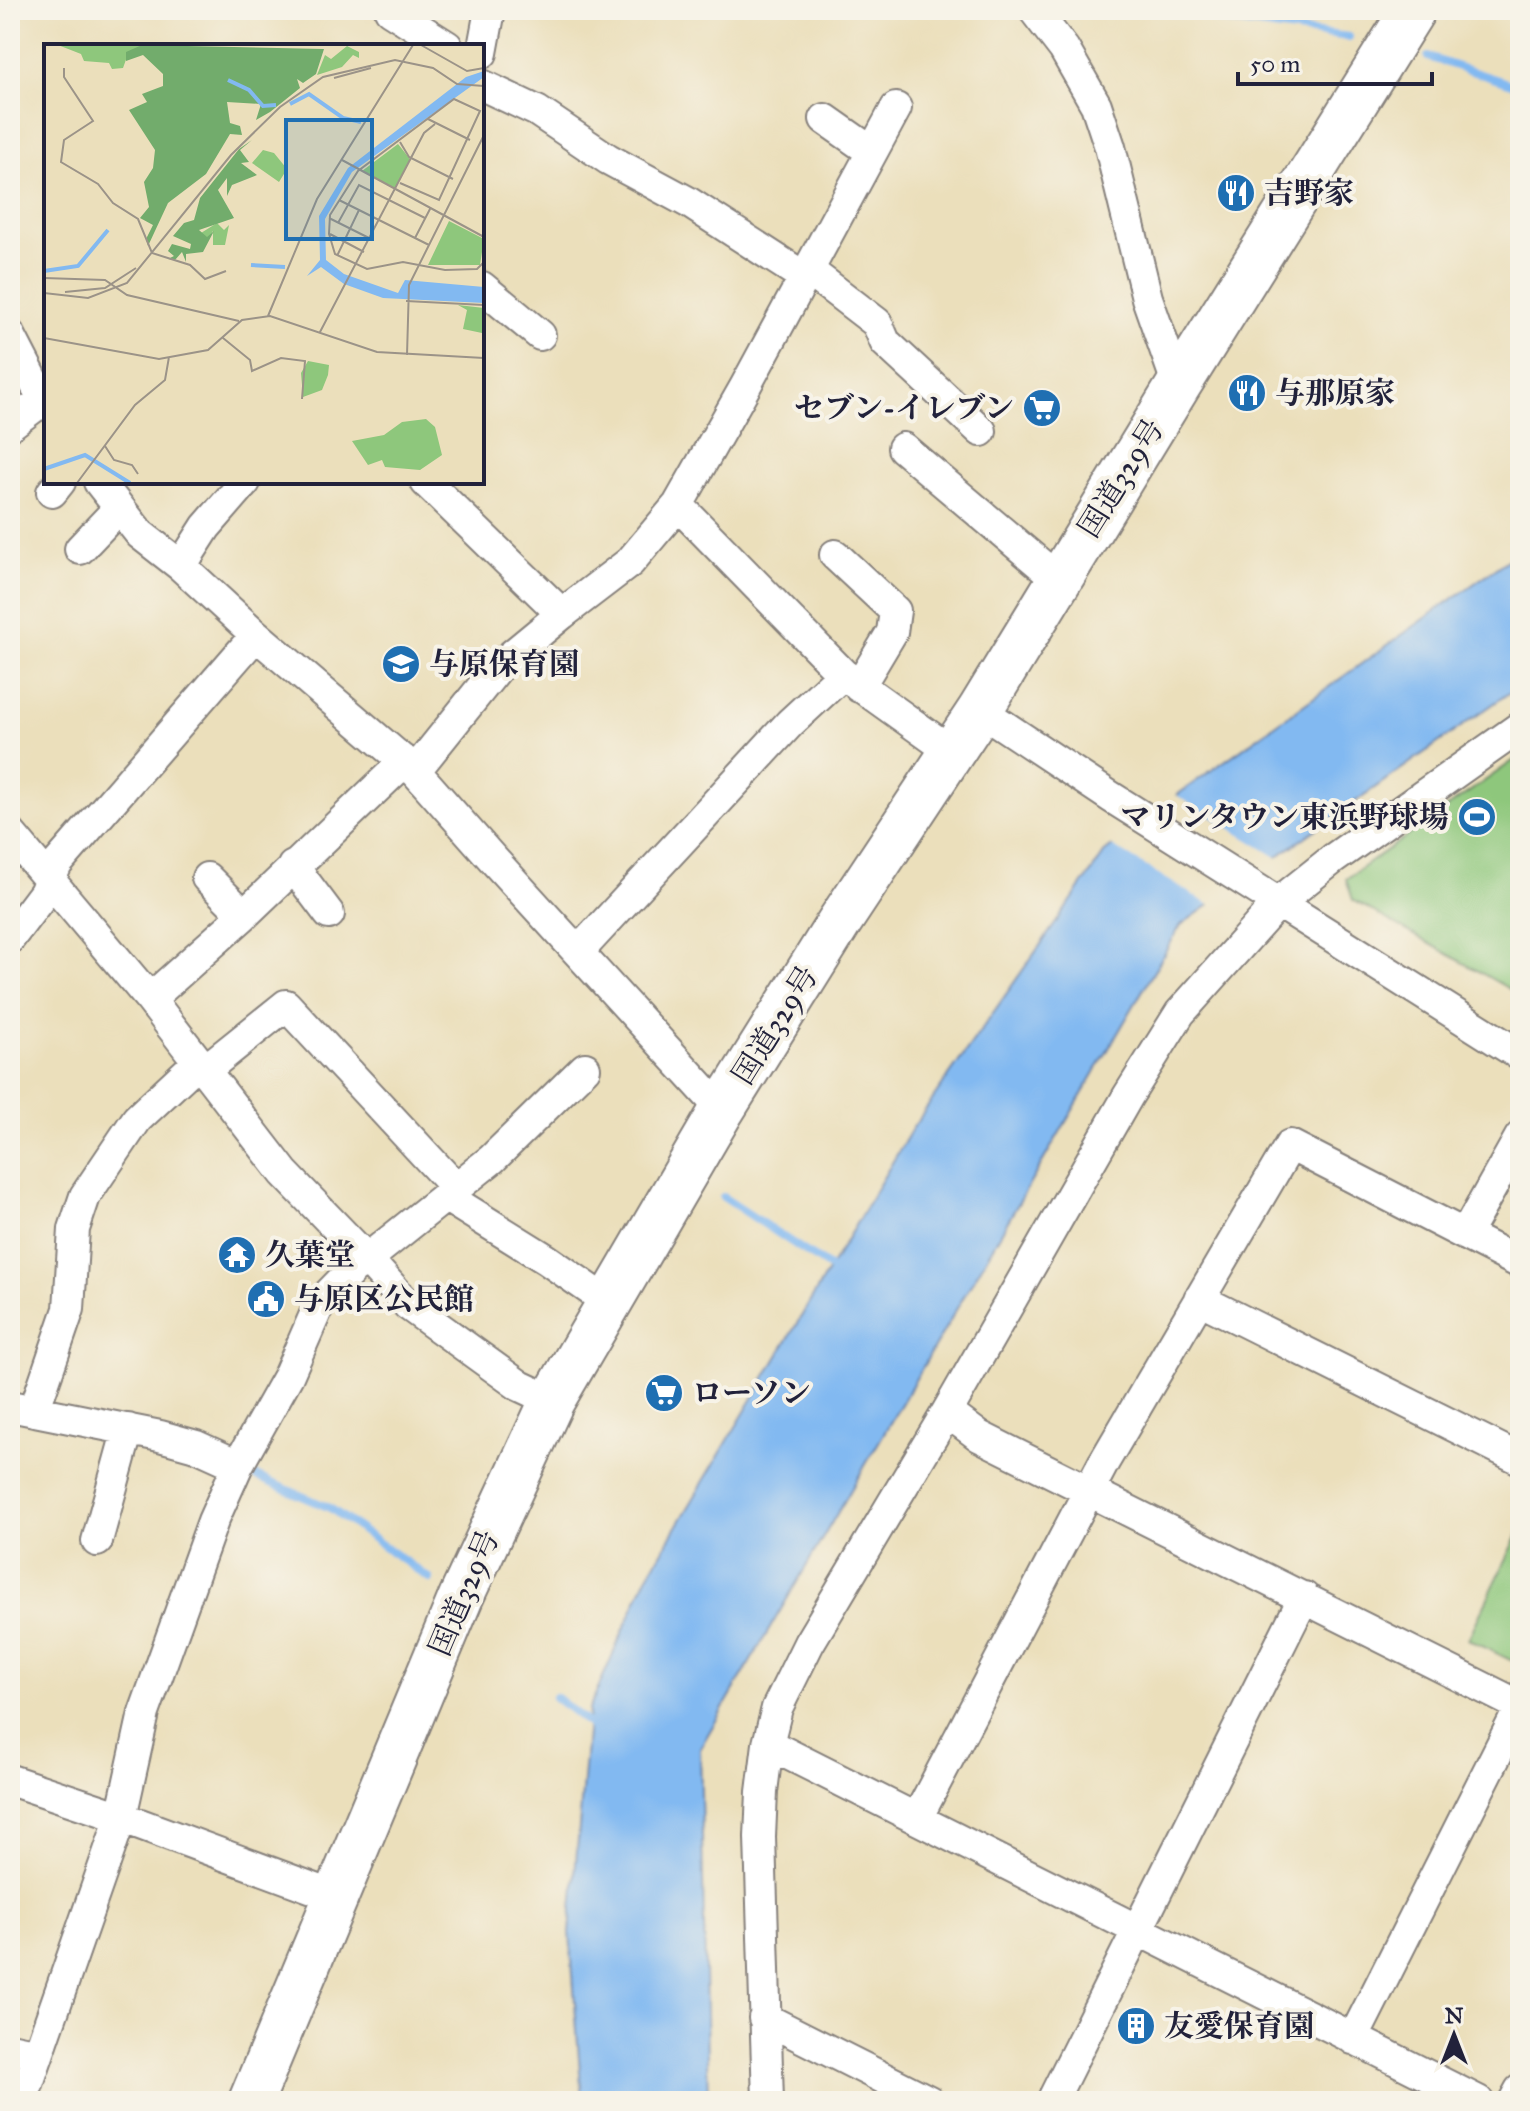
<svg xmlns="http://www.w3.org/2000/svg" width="1530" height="2111" font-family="'IM FELL Great Primer','Noto Serif JP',serif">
  <rect width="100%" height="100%" fill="#f7f3e8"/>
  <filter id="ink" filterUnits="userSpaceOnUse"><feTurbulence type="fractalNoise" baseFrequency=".0125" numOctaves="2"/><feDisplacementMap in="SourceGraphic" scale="16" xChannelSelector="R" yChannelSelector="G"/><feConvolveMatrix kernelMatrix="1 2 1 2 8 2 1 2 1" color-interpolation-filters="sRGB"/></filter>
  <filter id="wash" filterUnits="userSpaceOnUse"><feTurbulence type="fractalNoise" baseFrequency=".006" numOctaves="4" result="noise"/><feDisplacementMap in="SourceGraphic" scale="32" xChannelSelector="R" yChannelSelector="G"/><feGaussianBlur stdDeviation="1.8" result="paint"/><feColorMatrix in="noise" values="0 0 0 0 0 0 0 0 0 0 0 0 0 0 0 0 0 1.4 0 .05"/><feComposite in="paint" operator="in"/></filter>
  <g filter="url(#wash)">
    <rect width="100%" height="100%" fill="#ebdfbb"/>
    <!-- green -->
    <path fill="#8ec77c" stroke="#58745c" stroke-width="2" d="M 1520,756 L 1520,995 L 1353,900 L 1346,879 Z
      M 1520,1531 L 1520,1665 L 1468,1639 Z"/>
    <!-- water -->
    <path fill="#82b9f1" stroke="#526e96" stroke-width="2" d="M 1520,551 L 1520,685 L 1181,925 L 700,1748 L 708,2101 L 582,2101 L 570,1933 L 589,1709 L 646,1579 L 912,1129 L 1106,851 L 1181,792 Z"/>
    <!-- pier -->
    <path fill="#ebdfbb" d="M 1173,793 L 1281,860 L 1213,907 L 1109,844 Z"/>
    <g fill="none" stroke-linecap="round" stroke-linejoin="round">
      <!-- stream -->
      <path stroke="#82b9f1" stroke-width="8" d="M 1182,10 L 1220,20 L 1349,37
        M 1428,57 L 1520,87
        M 723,1197 L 829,1267
        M 253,1475 L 330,1508 L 430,1579
        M 555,1697 L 589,1724"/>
    </g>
  </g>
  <g filter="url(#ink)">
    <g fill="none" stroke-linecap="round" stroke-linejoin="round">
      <!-- minor casing -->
      <g stroke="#86807b" stroke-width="34">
        <path id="minor" d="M 390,10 L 447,46
          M 1034,10 L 1064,49 L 1096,105 L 1110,147 L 1147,298 L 1178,386
          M 482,53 L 490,10
          M 482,85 L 537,111 L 608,159 L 688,202 L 804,277
          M 825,119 L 872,152
          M 808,270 L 877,323 L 885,342 L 981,431
          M 482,287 L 540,335
          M 10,335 L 46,405
          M 10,425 L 43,400
          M 903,448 L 1059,580
          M 99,482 L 140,534 L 181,566
          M 245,482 L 206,527 L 181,566 L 256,635 L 415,771 L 491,857 L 722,1110
          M 426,482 L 562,614 L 630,562 L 678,505 L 745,387 L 896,108
          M 52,492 L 60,482
          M 678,505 L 843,674 L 952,752
          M 80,549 L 119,508
          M 835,555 L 895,611 L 892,632 L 859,687
          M 980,710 L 1111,797 L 1520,1055
          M 415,771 L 500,665 L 562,614
          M 10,833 L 150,999 L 284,1173 L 367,1259 L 353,1269 L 320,1303 L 288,1376 L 238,1465 L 213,1521 L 144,1713 L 121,1817 L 22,2101
          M 293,866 L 329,914
          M 207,878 L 244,915
          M 10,938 L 44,893 L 57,864 L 256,635
          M 578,952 L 790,723 L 843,674
          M 150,999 L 244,915 L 405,761
          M 205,1070 L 286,1005 L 456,1188
          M 445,1196 L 546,1259 L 608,1302
          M 1465,1235 L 1520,1137
          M 1199,1299 L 1520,1459
          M 552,1401 L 520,1386 L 408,1305 L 367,1259 L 492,1159 L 585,1068
          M 10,1406 L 160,1436 L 196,1446 L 238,1465
          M 34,1411 L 69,1309 L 74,1229 L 85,1196 L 137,1119 L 199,1061
          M 947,1412 L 979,1436 L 1520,1706
          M 97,1541 L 128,1429
          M 768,1744 L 1478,2101
          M 10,1780 L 121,1817 L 337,1897
          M 917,1818 L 1104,1462 L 1290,1145 L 1520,1263
          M 764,2018 L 929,2101
          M 1353,2039 L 1520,1708
          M 10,2048 L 38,2054
          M 768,2101 L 760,1837 L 762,1792 L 768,1744 L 777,1708 L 809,1643 L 947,1412 L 1128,1096 L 1180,1013 L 1279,902 L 1333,859 L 1520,727
          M 1052,2101 L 1304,1597
          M 1514,2101 L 1520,2090"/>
      </g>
      <!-- highway casing -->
      <g stroke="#86807b" stroke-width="48">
        <path id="highway" d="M 251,2101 L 461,1597 L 552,1401 L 722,1110 L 840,921 L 980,710 L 1178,386 L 1413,10"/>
      </g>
      <!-- minor -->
      <use href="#minor" stroke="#fff" stroke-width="30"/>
      <!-- highway -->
      <use href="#highway" stroke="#fff" stroke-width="44"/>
    </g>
  </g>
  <!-- icons -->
  <defs>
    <g id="restaurant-disc" transform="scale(2)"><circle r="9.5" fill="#1f6fb2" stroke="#f7f3e8"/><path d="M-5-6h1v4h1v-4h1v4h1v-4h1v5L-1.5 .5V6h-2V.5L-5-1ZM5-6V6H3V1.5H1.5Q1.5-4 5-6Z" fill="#fff"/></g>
    <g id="supermarket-disc" transform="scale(2)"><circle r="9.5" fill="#1f6fb2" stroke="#f7f3e8"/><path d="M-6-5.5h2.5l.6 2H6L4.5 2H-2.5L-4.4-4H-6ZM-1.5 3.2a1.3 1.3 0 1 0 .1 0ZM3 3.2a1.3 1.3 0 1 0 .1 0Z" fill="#fff"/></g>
    <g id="school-disc" transform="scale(2)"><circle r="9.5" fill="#1f6fb2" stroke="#f7f3e8"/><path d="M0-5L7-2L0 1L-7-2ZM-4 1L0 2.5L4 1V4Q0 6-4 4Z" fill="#fff"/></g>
    <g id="stadium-disc" transform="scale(2)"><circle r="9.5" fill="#1f6fb2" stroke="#f7f3e8"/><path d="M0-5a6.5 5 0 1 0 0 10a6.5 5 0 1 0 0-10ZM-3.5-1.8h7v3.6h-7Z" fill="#fff"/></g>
    <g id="temple-disc" transform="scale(2)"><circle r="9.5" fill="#1f6fb2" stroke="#f7f3e8"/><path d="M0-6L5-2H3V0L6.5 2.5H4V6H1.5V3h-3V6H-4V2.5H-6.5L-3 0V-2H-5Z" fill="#fff"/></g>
    <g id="civic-disc" transform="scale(2)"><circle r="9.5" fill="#1f6fb2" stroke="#f7f3e8"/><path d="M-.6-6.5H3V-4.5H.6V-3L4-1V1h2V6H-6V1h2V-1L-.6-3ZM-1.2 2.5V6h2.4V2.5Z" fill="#fff"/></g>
    <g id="building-disc" transform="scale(2)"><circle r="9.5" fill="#1f6fb2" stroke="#f7f3e8"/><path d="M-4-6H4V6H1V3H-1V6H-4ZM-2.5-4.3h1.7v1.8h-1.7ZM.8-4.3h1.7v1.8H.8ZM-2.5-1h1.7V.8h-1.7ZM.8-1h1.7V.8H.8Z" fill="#fff"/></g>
  </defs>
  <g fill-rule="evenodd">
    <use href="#restaurant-disc" x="1236" y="193"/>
    <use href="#restaurant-disc" x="1247" y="393"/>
    <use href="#supermarket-disc" x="1042" y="408"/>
    <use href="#school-disc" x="401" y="664"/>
    <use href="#stadium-disc" x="1477" y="817"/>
    <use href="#temple-disc" x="237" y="1255"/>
    <use href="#civic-disc" x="266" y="1299"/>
    <use href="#supermarket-disc" x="664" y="1393"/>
    <use href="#building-disc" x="1136" y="2026"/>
  </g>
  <g text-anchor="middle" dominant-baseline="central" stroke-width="8" stroke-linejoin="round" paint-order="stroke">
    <!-- poi labels -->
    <g font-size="30" font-weight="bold" fill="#22223b" stroke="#f7f3e8" text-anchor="start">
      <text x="1264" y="193">吉野家</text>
      <text x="1275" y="393">与那原家</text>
      <text x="1014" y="408" text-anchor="end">セブン-イレブン</text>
      <text x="429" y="664">与原保育園</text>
      <text x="1449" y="817" text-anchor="end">マリンタウン東浜野球場</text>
      <text x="265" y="1255">久葉堂</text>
      <text x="294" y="1299">与原区公民館</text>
      <text x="692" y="1393">ローソン</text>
      <text x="1164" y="2026">友愛保育園</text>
    </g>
    <!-- street labels -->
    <g font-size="30" fill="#22223b" stroke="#f7f3e8">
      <text transform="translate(1121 478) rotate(-58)">国道329号</text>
      <text transform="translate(775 1025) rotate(-58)">国道329号</text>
      <text transform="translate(464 1593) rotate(-67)">国道329号</text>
    </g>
  </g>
  <!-- overview -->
  <g transform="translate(44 44)">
    <rect width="440" height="440" fill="#ebdfbb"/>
    <path d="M 14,1 L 132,1 L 84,10 L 79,24 L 68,25 L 65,19 L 40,17 L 37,10 ZM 303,2 L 315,8 L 315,14 L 309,11 L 298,23 L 273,31 L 281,11 L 287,15 ZM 354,100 L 366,115 L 351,145 L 318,127 ZM 219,106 L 230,109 L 243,125 L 235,138 L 208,119 ZM 405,177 L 440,195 L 436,221 L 384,221 ZM 173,179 L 180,186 L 185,181 L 181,201 L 169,201 L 169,187 L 164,196 L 157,189 ZM 414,261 L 440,264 L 438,289 L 419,285 L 423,266 ZM 264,317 L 285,321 L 284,331 L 278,346 L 259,353 L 257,329 ZM 382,375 L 391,383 L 398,411 L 376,426 L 341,423 L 338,416 L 324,421 L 308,397 L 340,391 L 358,378 Z" fill="#8ec77c"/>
    <path d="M 98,1 L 280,5 L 272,30 L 259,39 L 253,35 L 256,44 L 226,68 L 212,76 L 217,60 L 183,58 L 186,79 L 196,82 L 198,91 L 186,90 L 162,130 L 124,159 L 104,202 L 102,195 L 109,181 L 96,174 L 105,163 L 100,138 L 109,124 L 111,106 L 85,66 L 103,58 L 98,50 L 119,42 L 119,30 L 99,11 L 82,17 L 82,8 ZM 208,96 L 196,106 L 205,118 L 197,119 L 213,131 L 188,141 L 183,152 L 183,134 L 174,146 L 190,174 L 155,186 L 163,193 L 170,187 L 159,208 L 142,210 L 142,218 L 138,208 L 131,216 L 124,215 L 130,212 L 124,207 L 128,200 L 146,205 L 147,200 L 129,192 L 140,179 L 150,176 L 156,154 L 195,105 Z" fill="#72ac6c"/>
    <path d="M 440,27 L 440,33 L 308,128 L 281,175 L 282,216 L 300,230 L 354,249 L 361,236 L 440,243 L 440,259 L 339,254 L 300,240 L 277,223 L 263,232 L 276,216 L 275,172 L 304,124 L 422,33 Z" fill="#82b9f1"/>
    <path fill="none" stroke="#82b9f1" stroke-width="4" d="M 184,36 L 205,46 L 219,62 L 232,61M 246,60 L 265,50 L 299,74 L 317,78M 207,221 L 241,223M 0,227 L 34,222 L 64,186M 0,425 L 41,411 L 86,439"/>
    <path fill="none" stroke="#9b9388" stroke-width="2" d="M 377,1 L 423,27 L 440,24M 20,24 L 20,33 L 49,77 L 20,96 L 17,118 L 54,140 L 69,159 L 94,175 L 108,209 L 146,221 L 161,235 L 182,227M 290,34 L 327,24M 384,75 L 426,96M 356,98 L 365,113 L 409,135M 298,116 L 440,193M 356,139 L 395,156 L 436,67 L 410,55 L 314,127 L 286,171 L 285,190 L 291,210 L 323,225 L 359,218 L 401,226 L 433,225 L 440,218M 295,156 L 385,201M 285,174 L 327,195M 294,179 L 315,141 L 381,174M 286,190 L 320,208M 371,194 L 386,165M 293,212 L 315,166M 0,234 L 61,236 L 83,251 L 195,277M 21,248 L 61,244 L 92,224M 0,249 L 44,254 L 83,239 L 187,111 L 236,63 L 279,33 L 351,16 L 389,24 L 413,40 L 440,42M 362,257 L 440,261M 224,272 L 273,155 L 369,1M 276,288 L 380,89 L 391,80M 0,294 L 115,315 L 164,306 L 198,276 L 226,272 L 333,308 L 440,314M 179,294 L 206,316 L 208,327 L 237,314 L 261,317 L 258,355M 363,311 L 365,241 L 440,91M 61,402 L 70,416 L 88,421 L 94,430M 33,439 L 91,361 L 121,336 L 125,313"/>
    <path fill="#1f6fb2" fill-opacity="0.15" stroke="#1f6fb2" stroke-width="4" d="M 242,76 L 328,76 L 328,195 L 242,195 Z"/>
    <rect width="440" height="440" fill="none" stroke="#22223b" stroke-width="4"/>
  </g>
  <!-- margin -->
  <rect width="1530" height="2111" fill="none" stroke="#f7f3e8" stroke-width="40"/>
  <!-- north arrow -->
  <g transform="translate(1454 2035)" stroke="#f7f3e8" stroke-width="6" paint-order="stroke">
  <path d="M0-6L14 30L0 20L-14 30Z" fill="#22223b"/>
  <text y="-12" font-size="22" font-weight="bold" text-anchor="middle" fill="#22223b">N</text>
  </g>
  <!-- scale -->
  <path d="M1238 72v12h194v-12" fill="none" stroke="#22223b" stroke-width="4"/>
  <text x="1250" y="72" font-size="24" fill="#22223b" stroke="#f7f3e8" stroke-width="6" paint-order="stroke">50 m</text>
</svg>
